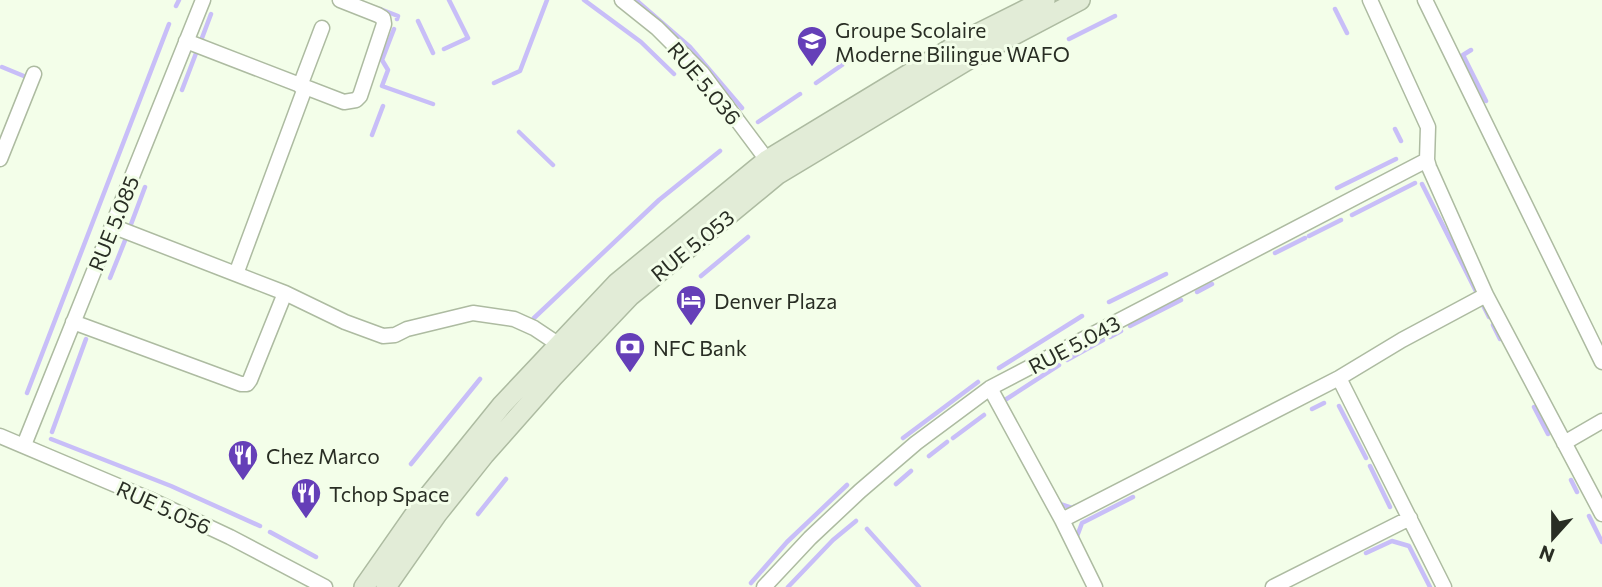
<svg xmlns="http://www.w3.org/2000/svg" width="1602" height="587" font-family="Commissioner,sans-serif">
  <rect width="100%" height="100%" fill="#f3fee9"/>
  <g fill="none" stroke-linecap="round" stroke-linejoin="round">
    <!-- stream -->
    <path stroke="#c8bef8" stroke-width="4.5" d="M 584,0 L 641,42 L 674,74
      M 636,0 L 690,47 L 742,108
      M 176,6 L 179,0
      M 380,9 L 398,16 L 397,19
      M 1335,9 L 1347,33
      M 418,21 L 433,53
      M 394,29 L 382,60 L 388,70 L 382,86 L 433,104
      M 202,38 L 211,14
      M 1069,39 L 1115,16
      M 444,49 L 468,38 L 449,0
      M 1471,50 L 1463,55 L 1486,101
      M 2,67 L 31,79
      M 494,83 L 520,71 L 547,0
      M 816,83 L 842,65
      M 182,90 L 198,48
      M 758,122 L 800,94
      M 1395,129 L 1401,141
      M 519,132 L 553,165
      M 372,135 L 383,106
      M 1422,184 L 1489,317
      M 1337,188 L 1396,159
      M 1352,215 L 1415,183
      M 130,227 L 145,187
      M 1309,236 L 1341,220
      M 1275,253 L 1305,238
      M 701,276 L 748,237
      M 110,278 L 126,238
      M 1197,292 L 1212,284
      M 1109,302 L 1166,274
      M 534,318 L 659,200 L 720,151
      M 1493,325 L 1500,339
      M 1130,326 L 1181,300
      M 1110,337 L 1121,331
      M 1067,360 L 1103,340
      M 999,368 L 1082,316
      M 27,393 L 169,24
      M 1005,400 L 1059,365
      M 1339,406 L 1366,458
      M 1534,407 L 1548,434
      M 1312,409 L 1324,403
      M 52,432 L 86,339
      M 903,438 L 978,382
      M 953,438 L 984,415
      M 51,439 L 171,486 L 260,526
      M 929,456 L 947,442
      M 411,464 L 480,379
      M 1370,466 L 1390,507
      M 1571,480 L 1577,492
      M 896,484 L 911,471
      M 1057,503 L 1072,508 L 1075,506
      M 478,514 L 506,479
      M 1589,516 L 1602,542
      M 867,529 L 919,587
      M 270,532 L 316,557
      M 1076,539 L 1082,523 L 1133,497
      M 1366,553 L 1392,541 L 1409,546 L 1430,587
      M 751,583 L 787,542 L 847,485
      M 788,587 L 833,540 L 856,521"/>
    <!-- street casing -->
    <g stroke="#adbba1" stroke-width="17">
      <path id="street" d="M 622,0 L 657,28 L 702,73 L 773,168
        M 1370,0 L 1428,127 L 1427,160 L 1429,167 L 1486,295 L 1602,514
        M 1425,0 L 1602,362
        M 186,41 L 344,102 L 356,100 L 360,96 L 384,24 L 383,18 L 378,15 L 340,0
        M 300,86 L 322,28
        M 0,159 L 34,74
        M 112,226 L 285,293 L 345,322 L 383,336 L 395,335 L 407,329 L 473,313 L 514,319 L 534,328 L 558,344
        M 236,274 L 305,88
        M 73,322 L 241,384 L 247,384 L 250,380 L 285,293
        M 1339,378 L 1444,587
        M 990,388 L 1062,520 L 1095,587
        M 0,436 L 149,499 L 230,537 L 325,587
        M 1564,443 L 1602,421
        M 24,445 L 203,0
        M 1062,520 L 1339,378 L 1402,340 L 1486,295
        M 764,587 L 810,538 L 860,491 L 916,443 L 990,388 L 1427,160
        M 1273,587 L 1410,518"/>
    </g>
    <!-- secondary casing -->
    <g stroke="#adbba1" stroke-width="22">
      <path id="secondary" d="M 364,587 L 422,504 L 502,405 L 617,283 L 767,160 L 965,40 L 1045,0
        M 386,587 L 437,514 L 484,455 L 553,377 L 630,296 L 778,174 L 974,56 L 1080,0"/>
    </g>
    <!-- street -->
    <use href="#street" stroke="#fff" stroke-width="14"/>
    <!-- secondary -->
    <use href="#secondary" stroke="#e2ecd7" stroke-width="19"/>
  </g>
  <!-- icons -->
  <defs>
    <g id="school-pin" transform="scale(1.575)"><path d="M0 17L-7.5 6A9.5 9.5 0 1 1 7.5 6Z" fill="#653fb8" stroke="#f3fee9"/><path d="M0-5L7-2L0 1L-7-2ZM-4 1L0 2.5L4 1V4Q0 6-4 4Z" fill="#fff"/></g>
    <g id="hotel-pin" transform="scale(1.575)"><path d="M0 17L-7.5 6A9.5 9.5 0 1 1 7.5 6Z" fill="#653fb8" stroke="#f3fee9"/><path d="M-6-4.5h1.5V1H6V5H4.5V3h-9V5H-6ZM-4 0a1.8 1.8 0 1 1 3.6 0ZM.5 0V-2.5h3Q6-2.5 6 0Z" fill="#fff"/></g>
    <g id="bank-pin" transform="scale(1.575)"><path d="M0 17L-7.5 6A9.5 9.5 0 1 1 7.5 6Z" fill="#653fb8" stroke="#f3fee9"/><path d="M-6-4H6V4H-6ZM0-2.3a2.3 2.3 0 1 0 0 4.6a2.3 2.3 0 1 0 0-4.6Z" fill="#fff"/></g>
    <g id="restaurant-pin" transform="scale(1.575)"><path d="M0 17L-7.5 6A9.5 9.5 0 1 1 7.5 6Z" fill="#653fb8" stroke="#f3fee9"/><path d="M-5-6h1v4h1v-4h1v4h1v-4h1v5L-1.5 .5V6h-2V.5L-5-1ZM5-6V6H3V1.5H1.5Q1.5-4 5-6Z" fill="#fff"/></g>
  </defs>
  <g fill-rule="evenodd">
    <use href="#school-pin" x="812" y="41"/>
    <use href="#hotel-pin" x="691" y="300"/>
    <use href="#bank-pin" x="630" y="347"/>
    <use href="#restaurant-pin" x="243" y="455"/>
    <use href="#restaurant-pin" x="306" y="493"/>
  </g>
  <g text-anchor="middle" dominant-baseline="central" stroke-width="6" stroke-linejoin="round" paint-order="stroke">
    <!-- poi labels -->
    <g font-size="21" fill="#292e24" stroke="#f3fee9" text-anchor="start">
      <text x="835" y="29">Groupe Scolaire<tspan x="835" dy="24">Moderne Bilingue WAFO</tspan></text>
      <text x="714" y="300">Denver Plaza</text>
      <text x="653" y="347">NFC Bank</text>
      <text x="266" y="455">Chez Marco</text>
      <text x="329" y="493">Tchop Space</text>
    </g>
    <!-- street labels -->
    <g font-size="21" fill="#292e24" stroke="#f3fee9">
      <text transform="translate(705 83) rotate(50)">RUE 5.036</text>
      <text transform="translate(113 223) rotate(-68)">RUE 5.085</text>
      <text transform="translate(692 245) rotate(-39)">RUE 5.053</text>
      <text transform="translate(1074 344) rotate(-28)">RUE 5.043</text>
      <text transform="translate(164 507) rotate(24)">RUE 5.056</text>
    </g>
  </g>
  <!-- north arrow -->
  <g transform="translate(1553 538) rotate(201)" stroke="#f3fee9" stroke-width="5" paint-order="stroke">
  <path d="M0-5L12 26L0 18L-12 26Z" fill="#292e24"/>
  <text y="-10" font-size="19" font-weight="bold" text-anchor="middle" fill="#292e24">N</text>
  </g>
</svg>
